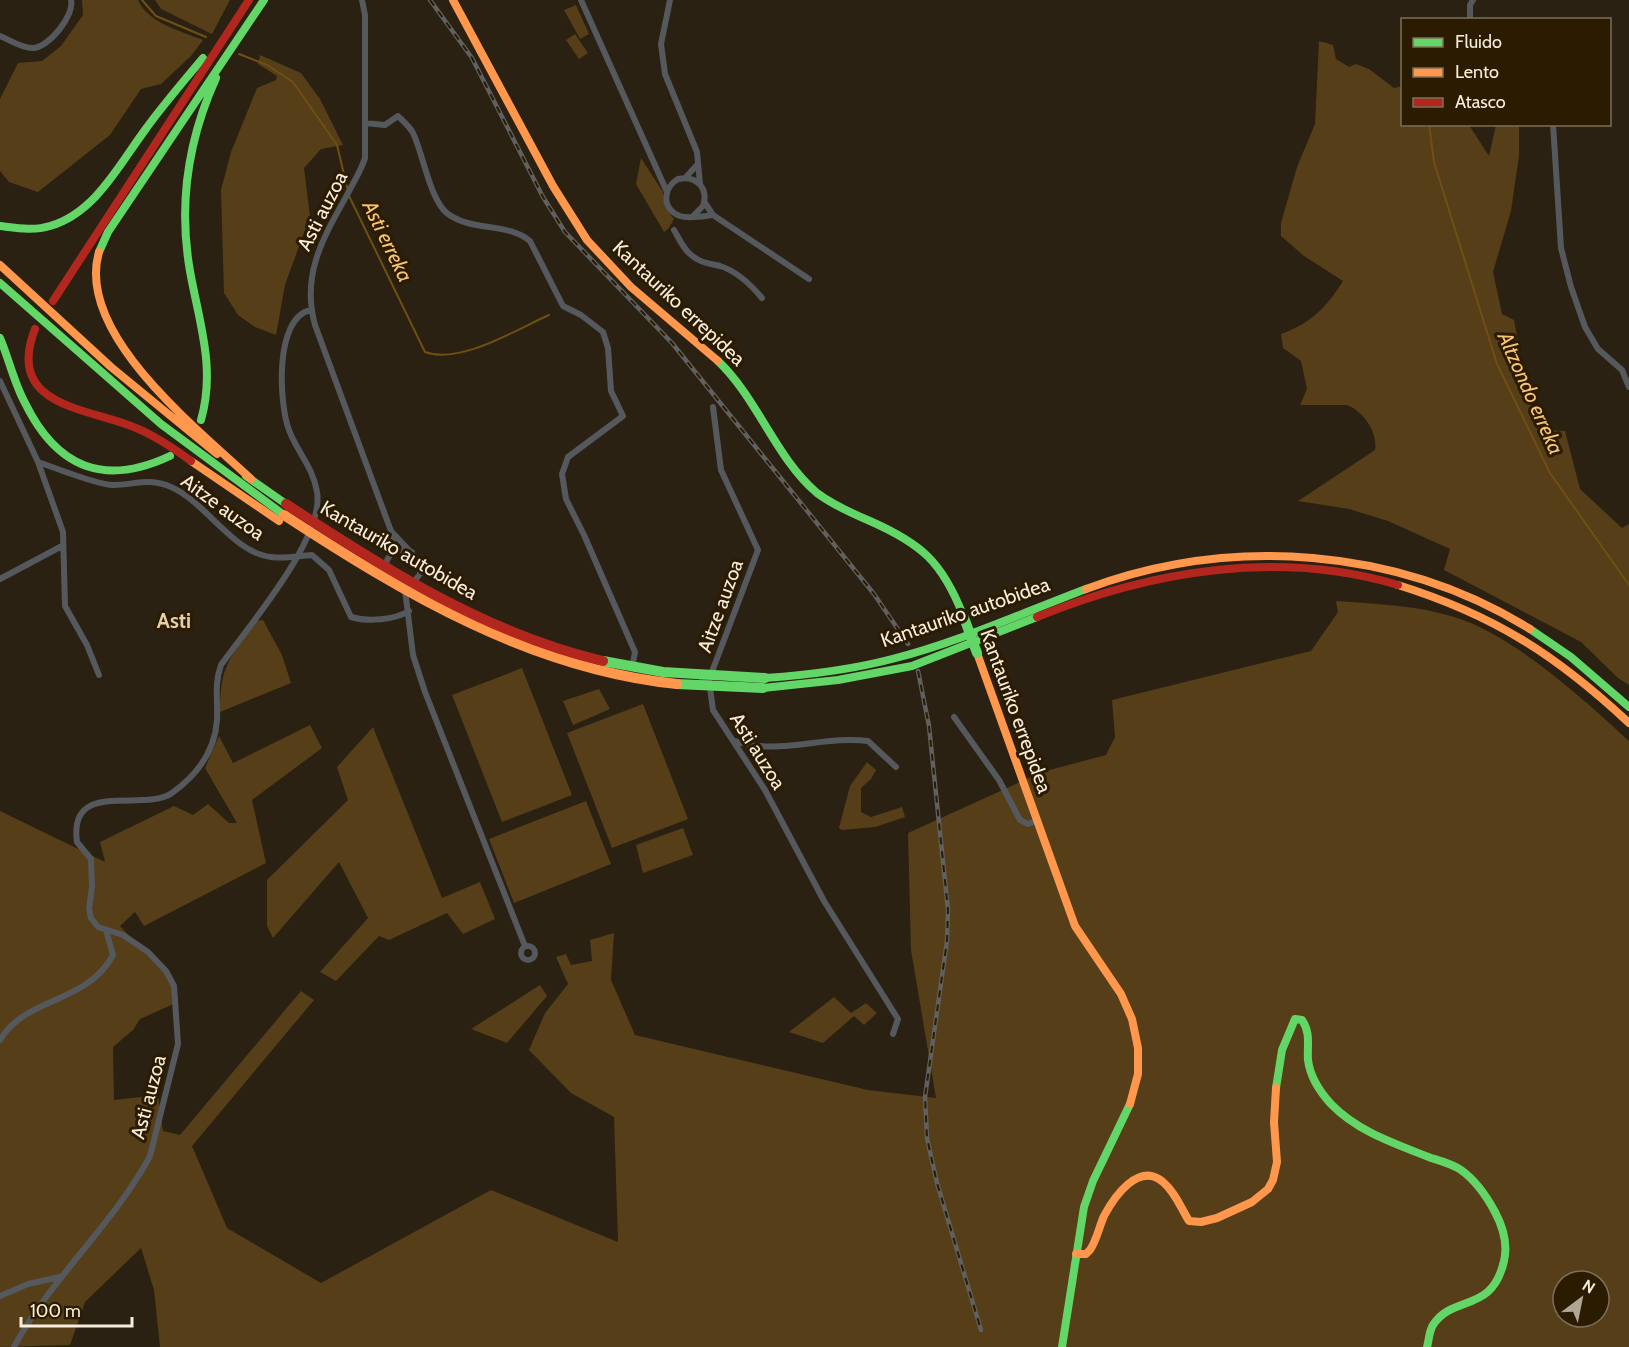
<svg xmlns="http://www.w3.org/2000/svg" width="1629" height="1347" font-family="Cabin,sans-serif">
  <rect width="100%" height="100%" fill="#2a2112"/>
  <!-- green -->
  <path fill="#553e18" fill-rule="evenodd" d="M 82,0 L 138,0 C 148,23 181,31 203,40 L 191,56 L 161,84 L 141,89 L 110,135 L 38,192 L 9,182 L 0,171 L 0,99 L 18,63 L 42,61 L 61,46 L 83,15 Z
    M 155,0 L 230,0 L 212,34 L 161,9 Z
    M 576,5 L 589,34 L 580,39 L 564,10 Z
    M 575,34 L 588,53 L 579,59 L 566,40 Z
    M 1319,41 L 1333,45 L 1336,59 L 1349,67 L 1356,64 L 1369,69 L 1394,88 L 1402,86 L 1402,124 L 1469,125 L 1489,156 L 1496,125 L 1519,125 L 1519,156 L 1511,211 L 1493,272 L 1502,314 L 1514,320 L 1528,397 L 1540,413 L 1544,430 L 1565,431 L 1580,489 L 1622,528 L 1629,524 L 1629,685 L 1618,678 L 1581,642 L 1444,570 L 1450,549 L 1388,521 L 1349,509 L 1298,501 L 1375,450 C 1378,432 1363,411 1347,405 L 1300,405 L 1307,389 L 1301,361 L 1283,348 L 1281,334 C 1311,323 1326,308 1343,281 L 1304,256 L 1281,236 L 1281,223 L 1297,167 L 1315,124 Z
    M 260,55 L 301,73 L 320,99 L 343,145 L 321,149 L 304,168 L 310,216 L 285,285 L 276,335 L 255,327 L 238,315 L 224,293 L 221,190 L 231,152 L 257,88 L 276,80 L 277,76 L 258,64 Z
    M 641,158 L 663,192 L 665,207 L 674,219 L 669,228 L 664,232 L 636,184 Z
    M 1336,601 C 1376,604 1416,605 1454,617 C 1512,634 1585,700 1629,741 L 1629,1347 L 160,1347 L 154,1290 L 141,1248 L 85,1302 L 70,1345 L 0,1347 L 0,811 L 105,862 L 100,842 L 174,806 L 193,815 L 208,804 L 229,823 L 237,823 L 205,768 L 219,736 L 233,763 L 310,725 L 322,748 L 252,800 L 266,863 L 144,926 L 135,912 L 120,926 L 176,985 L 178,1002 L 140,1019 L 133,1030 L 113,1047 L 114,1100 L 158,1095 L 163,1131 L 180,1135 L 301,991 L 314,1000 L 192,1146 L 227,1228 L 321,1283 L 491,1190 L 618,1242 L 614,1117 L 571,1093 L 529,1050 L 545,1013 L 568,984 L 556,957 L 566,954 L 571,965 L 592,961 L 590,940 L 614,933 L 611,980 L 635,1035 L 868,1090 L 936,1098 L 911,950 L 908,833 L 1042,772 L 1106,755 L 1115,737 L 1112,700 L 1311,651 L 1338,612 ZM 1563,1281 L 1599,1281 L 1599,1317 L 1563,1317 Z
    M 263,620 L 282,655 L 291,683 L 220,712 C 220,665 230,658 256,621 Z
    M 522,668 L 572,795 L 502,822 L 452,695 Z
    M 599,689 L 610,709 L 573,725 L 563,701 Z
    M 643,704 L 688,819 L 612,848 L 567,733 Z
    M 373,727 L 442,898 L 480,882 L 495,919 L 463,934 L 447,913 L 389,940 L 379,936 L 336,981 L 320,972 L 368,918 L 339,862 L 273,938 L 267,926 L 267,880 L 348,800 L 337,767 Z
    M 867,762 L 876,770 L 871,779 L 861,788 L 861,812 L 871,817 L 902,807 L 905,817 L 875,827 L 842,830 L 839,828 L 850,786 Z
    M 586,801 L 611,864 L 514,903 L 489,839 Z
    M 683,828 L 693,855 L 643,873 L 636,845 Z
    M 540,985 L 547,996 L 507,1043 L 471,1029 Z
    M 834,997 L 851,1013 L 866,1003 L 877,1013 L 864,1025 L 854,1016 L 823,1043 L 789,1032 Z"/>
  <g fill="none" stroke-linecap="round" stroke-linejoin="round">
    <!-- stream -->
    <path stroke="#704f13" stroke-width="2" d="M 142,0 L 156,16 L 206,37
      M 239,54 L 267,65 L 293,82 L 337,145 L 348,191
      M 1429,124 L 1434,162 L 1497,364 L 1550,473 L 1629,585
      M 349,196 L 425,352 C 460,365 517,329 549,315"/>
    <!-- street -->
    <path stroke="#55595e" stroke-width="6" d="M 362,0 L 365,15 L 365,158 C 361,171 353,183 347,195 C 323,238 301,275 315,325 L 391,531 L 393,542 L 390,555
      M 581,0 L 667,192
      M 670,0 L 661,44 L 665,74 L 697,152 L 700,184
      M 1470,20 L 1470,5 L 1473,0
      M 0,36 C 10,40 21,48 32,48 C 48,49 75,15 71,0
      M 365,123 L 385,125 L 398,116 C 403,121 410,127 413,133 C 423,153 430,201 448,214 C 473,232 507,222 530,241 L 563,306 L 581,315 L 603,332 L 608,348 L 611,391 L 623,416 L 568,457 L 562,474 L 566,499 L 584,535 L 635,652 L 632,668
      M 1553,124 L 1561,248 L 1571,287 L 1585,327 L 1598,349 L 1622,370 L 1629,387
      M 685,178 L 697,165
      M 705,203 L 713,215 L 809,279
      M 693,216 L 703,206 C 709,188 696,175 678,179 C 663,188 661,209 680,216 C 689,219 704,216 713,215
      M 674,230 C 679,238 682,247 690,254 C 700,263 708,263 720,266 C 736,271 752,286 762,298
      M 0,381 L 38,462 C 56,468 97,485 113,485 C 135,485 148,477 171,487 C 206,502 233,553 271,557 C 284,559 298,556 312,555 L 329,570 L 351,617 C 368,622 394,620 409,611
      M 38,462 L 63,532 L 65,606 L 87,645 L 99,675
      M 391,531 L 420,562 L 420,574 L 412,584
      M 385,569 C 386,553 398,547 412,552
      M 0,579 L 62,546
      M 405,590 L 413,655 L 425,692 L 525,946
      M 710,677 L 758,550 L 721,470 L 713,407
      M 702,679 L 709,680 L 713,710 L 765,790 L 824,901 L 898,1019 L 893,1034
      M 954,717 L 999,780 L 1020,820 L 1028,824 L 1036,821
      M 735,741 C 778,756 824,735 868,741 L 896,767
      M521 953a7 7 0 1 1 14 0a7 7 0 1 1-14 0Z
      M 0,1040 C 26,996 87,1004 113,955 L 106,930
      M 0,1296 L 28,1284 L 60,1277
      M 14,1347 C 51,1278 113,1225 150,1156 L 178,1044 L 174,986 L 166,971 L 148,952 L 123,935 L 98,927 L 91,918 L 89,909 L 92,887 L 91,859 L 77,842 C 68,778 144,813 172,793 C 197,775 215,751 217,720 C 218,701 214,684 221,665 C 247,628 325,538 317,492 C 313,467 297,452 289,430 C 279,404 274,317 311,310"/>
    <!-- fast -->
    <path stroke="#63d668" stroke-width="8" d="M 0,226 C 17,228 34,231 50,226 C 95,213 119,165 145,130 C 163,105 183,82 203,58
      M 99,252 L 108,232 L 264,0
      M 0,283 L 161,424 L 284,515
      M 0,338 C 9,359 14,383 25,403 C 57,468 104,487 170,456
      M 718,361 C 758,399 775,457 817,493 C 833,505 851,513 870,521 C 922,544 942,562 963,615
      M 201,420 C 216,368 199,322 190,271 C 178,203 188,140 216,78
      M 246,476 L 286,504
      M 1530,629 L 1571,657 L 1629,707
      M 765,678 C 808,675 850,670 892,659 C 959,642 1022,613 1086,589
      M 763,688 L 838,680 L 912,666 L 1037,617
      M 1276,1088 L 1282,1050 L 1295,1019 L 1302,1020 C 1311,1033 1307,1045 1308,1060 C 1310,1076 1320,1092 1331,1104 C 1358,1132 1396,1144 1431,1158 C 1441,1161 1452,1164 1461,1170 C 1475,1180 1487,1197 1495,1212 C 1503,1227 1508,1244 1504,1261 C 1492,1314 1453,1294 1433,1325 C 1429,1331 1429,1340 1427,1347
      M 1062,1347 L 1084,1207 L 1093,1181 L 1130,1104"/>
    <!-- slow -->
    <path stroke="#ff974d" stroke-width="8" d="M 453,0 L 553,186 L 587,240 L 631,287 L 718,361
      M 99,252 C 75,334 198,429 251,479
      M 0,265 L 111,367 L 217,454
      M 191,461 L 279,521
      M 1398,585 C 1494,615 1556,655 1629,723
      M 1086,589 C 1231,535 1398,547 1530,629
      M 977,653 L 1075,926 L 1121,994 L 1132,1019 L 1138,1048 L 1138,1074 L 1130,1104
      M 1076,1254 L 1086,1254 L 1090,1250 C 1097,1240 1099,1227 1104,1216 C 1114,1197 1139,1161 1163,1182 C 1175,1192 1181,1208 1189,1221 L 1201,1222 L 1217,1218 L 1252,1202 L 1268,1189 L 1273,1180 L 1277,1162 L 1274,1122 L 1276,1088"/>
    <!-- jam -->
    <path stroke="#b3261e" stroke-width="8" d="M 53,301 L 249,0
      M 35,329 C 5,405 85,408 131,426 C 153,434 172,447 191,461
      M 1037,617 C 1150,571 1278,549 1398,585"/>
    <!-- rail casing -->
    <g stroke="#5f605f" stroke-width="4.5">
      <path id="rail" d="M 430,0 L 472,58 L 543,197 L 565,232 L 672,343 L 874,594 L 908,644
        M 918,671 L 929,726 L 948,910 L 947,941 L 925,1097 L 927,1138 L 937,1183 L 981,1330"/>
    </g>
    <!-- rail -->
    <use href="#rail" stroke="#2b1b00" stroke-width="2" stroke-dasharray="7" stroke-linecap="butt"/>
    <!-- fast-bridge -->
    <path stroke="#63d668" stroke-width="10" d="M 963,615 L 977,653
      M 603,661 L 663,672 L 765,678
      M 677,684 L 763,688"/>
    <!-- slow-bridge -->
    <path stroke="#ff974d" stroke-width="10" d="M 284,515 C 405,594 531,669 677,684"/>
    <!-- jam-bridge -->
    <path stroke="#b3261e" stroke-width="10" d="M 286,504 C 385,569 487,634 603,661"/>
  </g>
  <g text-anchor="middle" dominant-baseline="central" stroke-width="6" stroke-linejoin="round" paint-order="stroke">
    <!-- street labels -->
    <g font-size="20" fill="#f8eddd" stroke="#2b1b00">
      <text transform="translate(322 211) rotate(-63)">Asti auzoa</text>
      <text transform="translate(679 303) rotate(43)">Kantauriko errepidea</text>
      <text transform="translate(223 507) rotate(36)">Aitze auzoa</text>
      <text transform="translate(399 550) rotate(30)">Kantauriko autobidea</text>
      <text transform="translate(720 606) rotate(-70)">Aitze auzoa</text>
      <text transform="translate(965 612) rotate(-19)">Kantauriko autobidea</text>
      <text transform="translate(1016 711) rotate(70)">Kantauriko errepidea</text>
      <text transform="translate(758 751) rotate(58)">Asti auzoa</text>
      <text transform="translate(148 1097) rotate(-75)">Asti auzoa</text>
    </g>
    <!-- water labels -->
    <g font-size="21" font-style="italic" fill="#f7c474" stroke="#2b1b00">
      <text transform="translate(388 241) rotate(64)">Asti erreka</text>
      <text transform="translate(1531 393) rotate(66)">Altzondo erreka</text>
    </g>
    <!-- neighbourhood labels -->
    <g font-size="21" font-weight="bold" fill="#e4cead" stroke="#2b1b00">
      <text x="174" y="620">Asti</text>
    </g>
  </g>
  <!-- legend -->
  <rect x="1401" y="18" width="210" height="108" fill="#2b1b00" stroke="#7d6f58" stroke-width="1.5"/>
  <rect x="1413" y="38" width="30" height="9" fill="#63d668" stroke="#7d6f58" stroke-width="1.5"/>
  <text x="1455" y="48" font-size="18" fill="#f8eddd">Fluido</text>
  <rect x="1413" y="68" width="30" height="9" fill="#ff974d" stroke="#7d6f58" stroke-width="1.5"/>
  <text x="1455" y="78" font-size="18" fill="#f8eddd">Lento</text>
  <rect x="1413" y="98" width="30" height="9" fill="#b3261e" stroke="#7d6f58" stroke-width="1.5"/>
  <text x="1455" y="108" font-size="18" fill="#f8eddd">Atasco</text>
  <!-- north arrow -->
  <g transform="translate(1581 1299) rotate(32)"><circle r="28" fill="#2b1b00" stroke="#7d6f58" stroke-width="1.5"/>
  <path d="M0-4.5L10 22L0 15L-10 22Z" fill="#b0a696"/>
  <text y="-9" font-size="16" font-weight="bold" text-anchor="middle" fill="#f8eddd">N</text>
  </g>
  <!-- scale -->
  <path d="M21 1317v9h111v-9" fill="none" stroke="#f8eddd" stroke-width="3"/>
  <text x="30" y="1317" font-size="18" fill="#f8eddd" stroke="#2b1b00" stroke-width="4.5" paint-order="stroke">100 m</text>
</svg>
